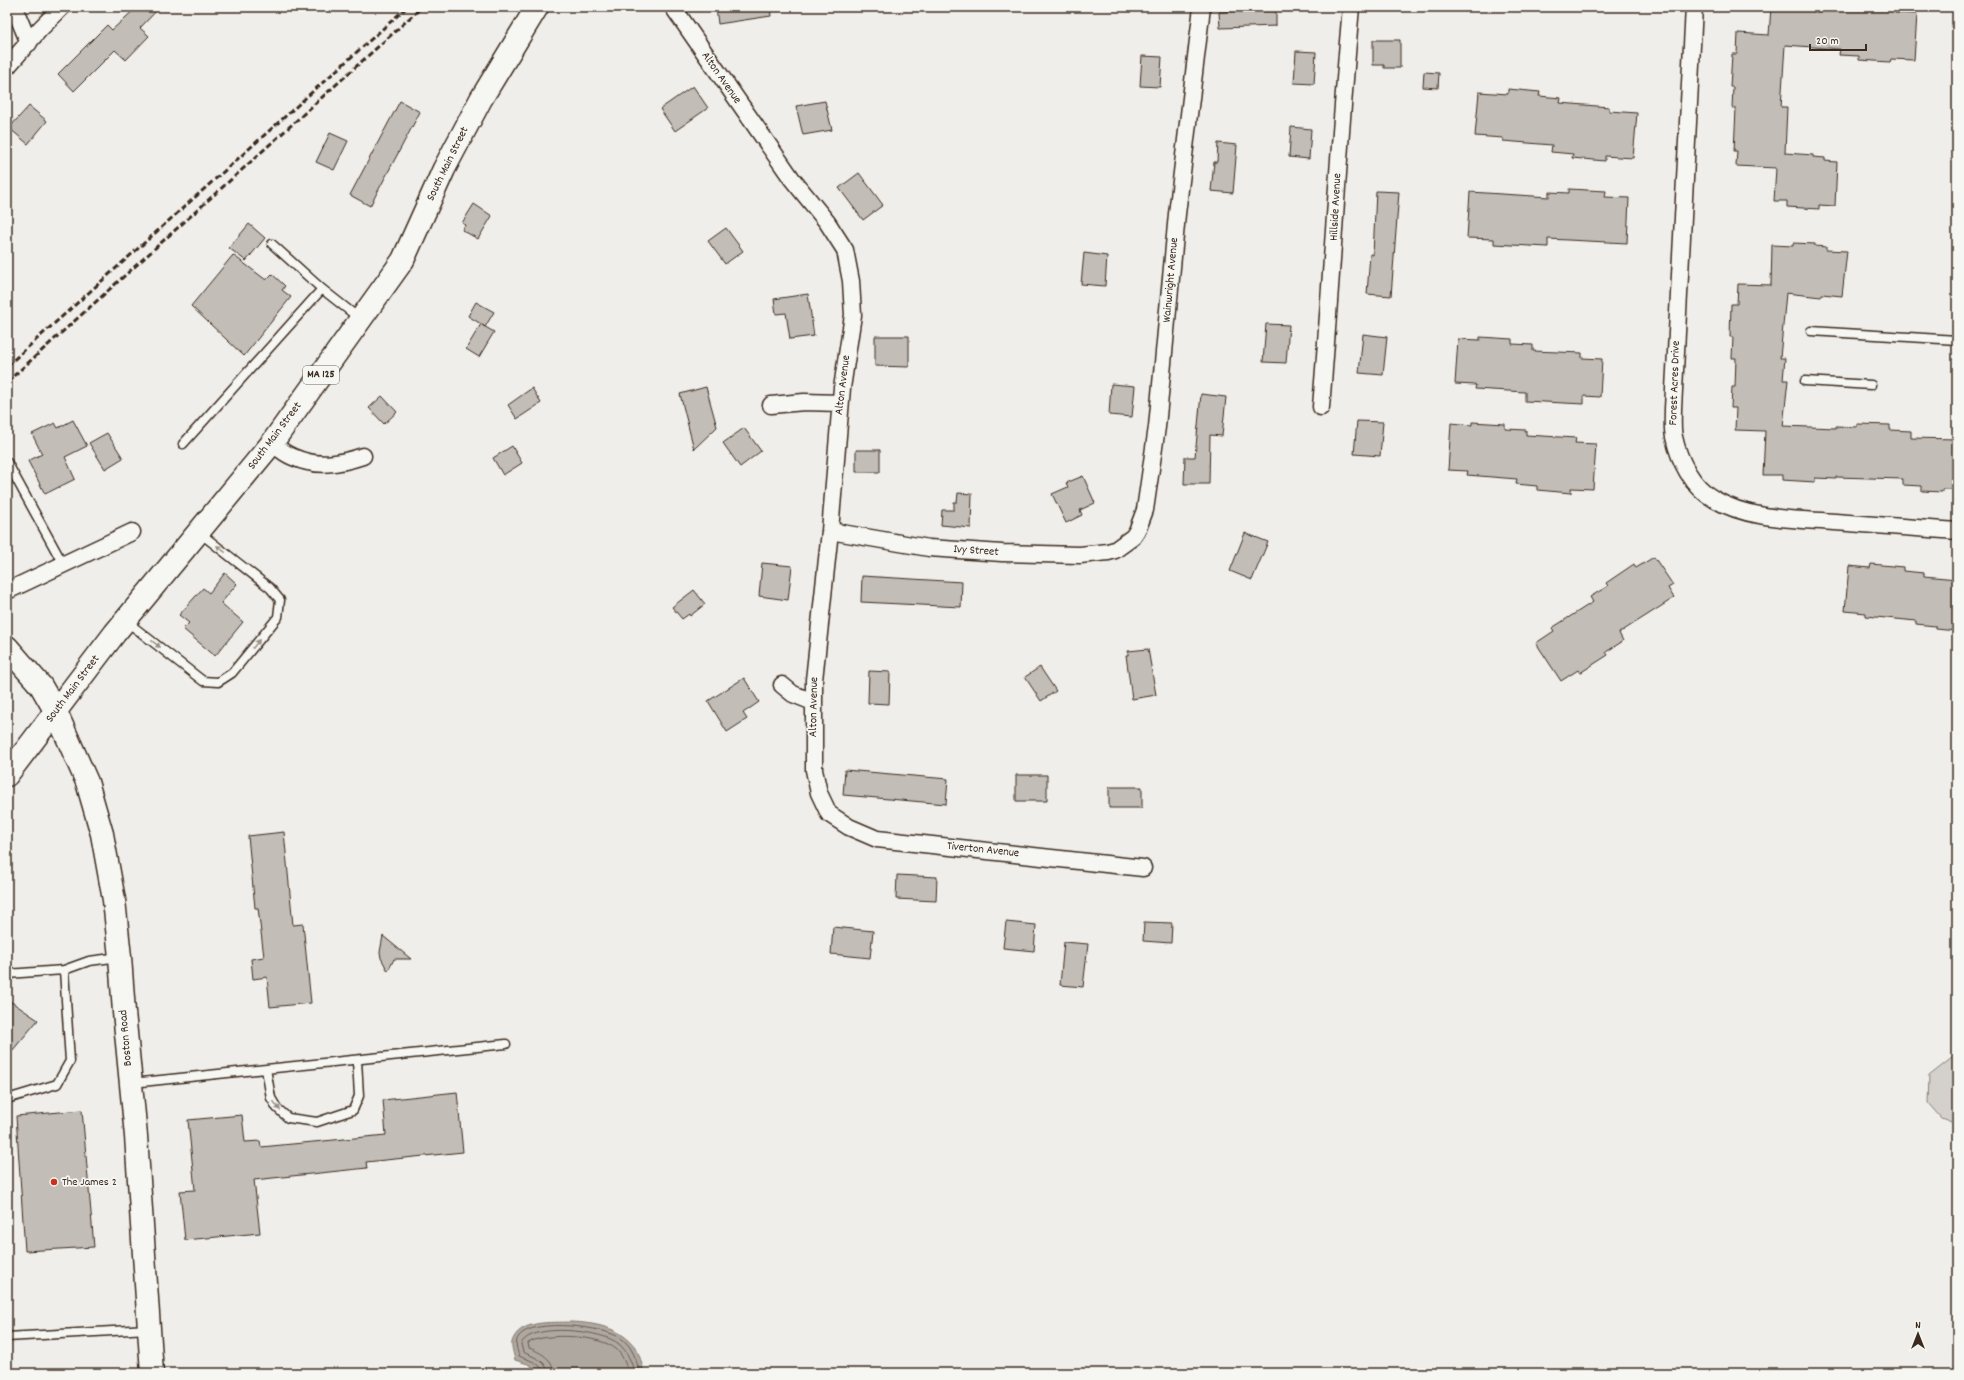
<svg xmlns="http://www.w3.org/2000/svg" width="1964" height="1380" font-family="Dekko,sans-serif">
  <rect width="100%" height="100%" fill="#efeeea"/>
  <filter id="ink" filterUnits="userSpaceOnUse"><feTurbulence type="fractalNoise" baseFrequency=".025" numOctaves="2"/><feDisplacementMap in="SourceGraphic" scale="8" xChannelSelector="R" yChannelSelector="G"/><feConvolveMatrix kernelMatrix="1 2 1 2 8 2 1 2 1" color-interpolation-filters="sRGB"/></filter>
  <g filter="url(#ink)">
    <!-- green -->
    <path fill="#d4d1cc" stroke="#887e75" d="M 1957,1054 L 1957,1124 L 1941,1118 L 1928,1103 L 1929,1076 Z"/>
    <!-- water -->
    <path fill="#afa8a1" stroke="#81766d" d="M 571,1322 C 594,1323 620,1327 635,1347 C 640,1354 642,1365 644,1373 L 541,1373 L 528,1364 L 515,1360 C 514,1355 511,1346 512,1342 C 519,1319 552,1323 571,1322 Z"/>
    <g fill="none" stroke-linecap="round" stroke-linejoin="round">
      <!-- shore -->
      <path stroke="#695c52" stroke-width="1" d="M 543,1373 C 542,1362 527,1360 519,1356 C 517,1349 514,1343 519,1336 C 533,1318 605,1326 622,1339 C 633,1347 636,1360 640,1373
        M 548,1373 C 547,1360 533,1357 523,1352 L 521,1344 C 531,1322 603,1330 619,1344 C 628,1352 631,1362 635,1373
        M 554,1373 C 554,1359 540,1352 529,1348 L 528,1343 C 545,1332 600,1335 616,1349 C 623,1355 625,1364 629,1373"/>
    </g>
    <!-- building -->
    <path fill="#c2bdb7" stroke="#3b2a1e" d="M 137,7 L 160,7 L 140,28 L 149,36 L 126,60 L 115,50 L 74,91 L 58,74 L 107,25 L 112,30 Z
      M 716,7 L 770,7 L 771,16 L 718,24 Z
      M 1238,7 L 1258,7 L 1258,11 L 1276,11 L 1276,26 L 1220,28 L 1219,12 L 1238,11 Z
      M 1771,7 L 1874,7 L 1896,8 L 1895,13 L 1917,14 L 1914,60 L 1891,59 L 1890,62 L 1859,60 L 1859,56 L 1839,55 L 1840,49 L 1785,45 L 1781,107 L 1787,107 L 1785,153 L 1813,155 L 1813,157 L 1825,158 L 1825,161 L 1837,162 L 1835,206 L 1819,205 L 1819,209 L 1787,207 L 1787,201 L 1774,201 L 1776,168 L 1736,166 L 1737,151 L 1734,151 L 1736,108 L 1732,108 L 1733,87 L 1730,87 L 1732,54 L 1737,54 L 1738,33 L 1769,35 Z
      M 1373,40 L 1400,40 L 1400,68 L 1384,68 L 1384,65 L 1373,65 Z
      M 1296,51 L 1316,52 L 1314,84 L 1294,83 Z
      M 1142,56 L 1162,57 L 1160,87 L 1140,86 Z
      M 1424,72 L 1439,73 L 1438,88 L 1423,87 Z
      M 693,86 L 708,108 L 675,131 L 660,109 Z
      M 1508,89 L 1540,92 L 1539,96 L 1561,98 L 1560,103 L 1609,107 L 1609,111 L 1637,113 L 1633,158 L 1605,156 L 1605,161 L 1572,158 L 1573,154 L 1551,152 L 1552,145 L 1503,141 L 1503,138 L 1475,136 L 1479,92 L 1508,94 Z
      M 400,101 L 420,112 L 370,206 L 350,195 Z
      M 825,101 L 832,130 L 803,135 L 796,106 Z
      M 29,106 L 47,121 L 28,144 L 9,128 Z
      M 1291,127 L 1311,129 L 1309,159 L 1289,157 Z
      M 330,133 L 348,141 L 334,170 L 316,162 Z
      M 1218,143 L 1237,145 L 1233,193 L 1211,191 L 1214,162 L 1217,162 Z
      M 859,173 L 883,205 L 863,220 L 839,188 Z
      M 1569,189 L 1606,191 L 1605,197 L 1629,198 L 1627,243 L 1548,239 L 1548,247 L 1494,244 L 1494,239 L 1467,238 L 1470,192 L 1549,197 L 1549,192 L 1569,193 Z
      M 1376,191 L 1399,192 L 1391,296 L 1367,294 L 1370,254 L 1373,255 Z
      M 474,204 L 492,216 L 478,239 L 462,230 L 465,225 L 462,223 Z
      M 249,224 L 265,238 L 246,261 L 229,248 Z
      M 726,228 L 743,251 L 725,264 L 708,241 Z
      M 1793,243 L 1815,244 L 1815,246 L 1826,247 L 1826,250 L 1847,251 L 1842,296 L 1822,294 L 1821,297 L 1786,293 L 1780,358 L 1785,358 L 1783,380 L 1788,380 L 1783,426 L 1836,428 L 1836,426 L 1857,427 L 1857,424 L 1890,425 L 1890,430 L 1911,431 L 1911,438 L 1957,439 L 1957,489 L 1942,489 L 1942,492 L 1922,491 L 1922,486 L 1903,485 L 1903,479 L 1836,477 L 1836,479 L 1815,478 L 1815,482 L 1782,480 L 1782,475 L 1763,475 L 1765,431 L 1735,430 L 1736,408 L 1731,408 L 1732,387 L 1735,387 L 1736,358 L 1732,358 L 1733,337 L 1730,337 L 1731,304 L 1737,304 L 1738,284 L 1771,285 L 1772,245 L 1793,246 Z
      M 1084,253 L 1107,256 L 1105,286 L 1081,284 Z
      M 233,255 L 266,280 L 272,274 L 285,286 L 282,290 L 291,297 L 244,356 L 191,306 Z
      M 808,294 L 814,336 L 790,339 L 786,313 L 776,314 L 774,299 Z
      M 476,302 L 494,312 L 485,327 L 482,325 L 494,332 L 479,357 L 466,349 L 481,324 L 468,316 Z
      M 1266,324 L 1289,325 L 1286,363 L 1263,362 Z
      M 1363,334 L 1387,337 L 1383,375 L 1359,373 Z
      M 875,336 L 909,336 L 909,367 L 875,366 Z
      M 1480,337 L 1512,339 L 1512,344 L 1533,345 L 1533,351 L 1582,353 L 1582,358 L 1602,359 L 1600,397 L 1584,396 L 1584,404 L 1525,401 L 1525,392 L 1475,389 L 1476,385 L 1455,384 L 1458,339 L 1480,340 Z
      M 1111,384 L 1135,386 L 1132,417 L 1109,415 Z
      M 706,387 L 717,427 L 694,449 L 680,394 Z
      M 532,388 L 541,403 L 517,419 L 508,405 Z
      M 1201,394 L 1226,397 L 1222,436 L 1210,435 L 1209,484 L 1184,484 L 1185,457 L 1195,457 Z
      M 382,396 L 397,412 L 384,424 L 369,408 Z
      M 73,420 L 87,446 L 65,457 L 75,479 L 45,494 L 28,461 L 42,454 L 32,434 L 55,423 L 58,428 Z
      M 1357,421 L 1383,422 L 1380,456 L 1354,454 Z
      M 1472,422 L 1505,424 L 1505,429 L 1526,430 L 1526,435 L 1576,438 L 1575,443 L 1596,444 L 1593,489 L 1571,488 L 1571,493 L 1537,490 L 1537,486 L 1516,484 L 1517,479 L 1467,475 L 1468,471 L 1448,470 L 1451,423 L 1472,425 Z
      M 744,428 L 761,451 L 740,467 L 723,443 Z
      M 107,433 L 123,458 L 105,469 L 89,443 Z
      M 512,446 L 522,463 L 503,475 L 493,458 Z
      M 856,450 L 880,450 L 880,472 L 856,472 Z
      M 1083,476 L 1095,503 L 1080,510 L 1082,515 L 1066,523 L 1052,494 L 1068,487 L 1066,483 Z
      M 958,493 L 972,494 L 971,528 L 941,525 L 942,510 L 954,510 L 954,502 L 957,502 Z
      M 1245,533 L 1268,542 L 1252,580 L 1230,571 Z
      M 1654,557 L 1673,585 L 1668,588 L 1674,598 L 1619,633 L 1623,641 L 1606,652 L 1608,655 L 1580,673 L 1578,670 L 1561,681 L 1536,643 L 1554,631 L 1552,628 L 1593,602 L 1590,597 L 1608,586 L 1606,583 L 1634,564 L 1636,568 Z
      M 762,563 L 792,566 L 788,600 L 759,596 Z
      M 1871,564 L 1903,567 L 1903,571 L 1924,573 L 1924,576 L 1957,579 L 1957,631 L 1935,629 L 1935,626 L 1916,624 L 1916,621 L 1866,616 L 1866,613 L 1845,611 L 1849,566 L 1870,568 Z
      M 225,573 L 237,584 L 221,603 L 243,622 L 215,656 L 183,629 L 189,623 L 179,615 L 203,588 L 209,593 Z
      M 862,576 L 962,582 L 961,607 L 861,602 Z
      M 694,590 L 705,604 L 690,616 L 689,614 L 682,619 L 672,607 Z
      M 1148,649 L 1156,695 L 1132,699 L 1126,655 L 1128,655 L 1128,651 Z
      M 1040,667 L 1056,691 L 1041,701 L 1025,677 Z
      M 869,671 L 890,672 L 889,704 L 868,703 Z
      M 744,678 L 759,702 L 743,713 L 747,719 L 727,732 L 708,701 Z
      M 845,770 L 948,779 L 946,804 L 843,795 Z
      M 1016,775 L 1047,775 L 1047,801 L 1016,801 Z
      M 1109,787 L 1142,787 L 1142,808 L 1109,808 Z
      M 284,832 L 293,925 L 303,924 L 311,1003 L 270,1007 L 267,977 L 253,979 L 251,959 L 264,957 L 258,908 L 255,908 L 248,836 Z
      M 897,875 L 937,877 L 936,901 L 896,899 Z
      M 1006,922 L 1036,925 L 1034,951 L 1003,948 Z
      M 1144,922 L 1172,923 L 1171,943 L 1143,941 Z
      M 833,927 L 873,931 L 870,958 L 831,954 Z
      M 383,936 L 411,959 L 394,959 L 388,971 L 381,958 L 380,952 Z
      M 1064,942 L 1088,944 L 1083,987 L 1060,985 Z
      M 7,999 L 38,1020 L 7,1057 Z
      M 457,1092 L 463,1152 L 366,1162 L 367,1168 L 254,1180 L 260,1233 L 185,1240 L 180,1191 L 195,1190 L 188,1120 L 242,1115 L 245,1142 L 260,1141 L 261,1147 L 386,1135 L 383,1100 Z
      M 82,1110 L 94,1247 L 25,1251 L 16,1116 Z"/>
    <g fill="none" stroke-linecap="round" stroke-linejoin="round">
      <!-- lane casing -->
      <g stroke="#3b2a1e" stroke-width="11">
        <path id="lane" d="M 272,244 L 322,289 L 360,319
          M 1811,331 L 1957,340
          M 1805,381 L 1871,385
          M 183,444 L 322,289
          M 7,462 L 63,564
          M 126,621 L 203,681 L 218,682 L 232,673 L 278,617 L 280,600 L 270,588 L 200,533
          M 64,970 L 89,961 L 120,957
          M 7,974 L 64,970 L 70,1061 L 57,1084 L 7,1099
          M 266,1069 L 271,1098 L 277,1108 L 288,1118 L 317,1122 L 353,1110 L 359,1096 L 357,1060
          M 132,1083 L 506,1044
          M 7,1337 L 148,1329"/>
      </g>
      <!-- street casing -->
      <g stroke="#3b2a1e" stroke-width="19">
        <path id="street" d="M 14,7 L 29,43
          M 673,7 L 792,179 L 827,222 L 845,250 L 851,281 L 853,315 L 842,388 L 830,531 L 814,680 L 814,770 L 819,793 L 829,814 L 849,827 L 877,839 L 1143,868
          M 1694,7 L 1673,409 C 1673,418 1672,428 1674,437 C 1679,460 1692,487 1714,499 C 1749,520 1795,519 1835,522 C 1876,525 1916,528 1957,531
          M 7,67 L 40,29 L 62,7
          M 771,405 L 804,402 L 840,403
          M 1321,407 C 1332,274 1339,140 1351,7
          M 272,443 C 278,448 285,454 293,457 C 317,468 339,464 363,456
          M 830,531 L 929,548 L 1002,553 L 1080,555 L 1108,552 L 1115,550 L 1133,537 L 1137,531 L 1145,510 L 1157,427 L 1177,214 L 1202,7
          M 7,591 L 132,532
          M 782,685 L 793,694 L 813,702"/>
      </g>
      <!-- secondary casing -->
      <g stroke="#3b2a1e" stroke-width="25">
        <path id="secondary" d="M 7,647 L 41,686 L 56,712 L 87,782 L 102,834 L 114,900 L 120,957 L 124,1012 L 136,1136 L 152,1373"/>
      </g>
      <!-- primary casing -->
      <g stroke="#3b2a1e" stroke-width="25">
        <path id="primary" d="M 7,775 L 115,633 L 272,443 L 403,260 L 444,169 L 481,99 L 537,7"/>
      </g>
      <!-- lane -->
      <use href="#lane" stroke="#f6f6f2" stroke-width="8"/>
      <!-- street -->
      <use href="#street" stroke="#f6f6f2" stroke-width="16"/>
      <!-- secondary -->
      <use href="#secondary" stroke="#f6f6f2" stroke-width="22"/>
      <!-- primary -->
      <use href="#primary" stroke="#f6f6f2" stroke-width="22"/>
      <!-- rail -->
      <path stroke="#3b2a1e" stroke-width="3" stroke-dasharray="6 3" stroke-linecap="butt" d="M 7,366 L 407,7
        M 7,382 L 422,7"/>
    </g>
    <!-- one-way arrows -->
    <defs><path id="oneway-solid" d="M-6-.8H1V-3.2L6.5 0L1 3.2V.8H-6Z"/></defs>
    <g fill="#989088">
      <use href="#oneway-solid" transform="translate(221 549) rotate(-142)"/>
      <use href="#oneway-solid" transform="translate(156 644) rotate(38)"/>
      <use href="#oneway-solid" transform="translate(256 644) rotate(-51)"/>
      <use href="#oneway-solid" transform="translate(277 1106) rotate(54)"/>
    </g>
  </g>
  <!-- markers -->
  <circle fill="#c8321e" stroke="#f6f6f2" stroke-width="1.5" cx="54" cy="1182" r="4"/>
  <g text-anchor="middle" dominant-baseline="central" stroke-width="3.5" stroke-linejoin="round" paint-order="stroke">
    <!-- shield labels -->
    <rect fill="#f6f6f2" stroke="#73675e" stroke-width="1" x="303" y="366" width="36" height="18" rx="3"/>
    <g font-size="11" font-weight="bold" fill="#3b2a1e">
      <text x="321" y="375">MA 125</text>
    </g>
    <!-- street labels -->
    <g font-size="12" fill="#3b2a1e" stroke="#f6f6f2">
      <text transform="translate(721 78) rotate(55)">Alton Avenue</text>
      <text transform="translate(448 164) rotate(-64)">South Main Street</text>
      <text transform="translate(1336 207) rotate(-87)">Hillside Avenue</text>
      <text transform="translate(1171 280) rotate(-85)">Wainwright Avenue</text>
      <text transform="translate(1675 383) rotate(-88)">Forest Acres Drive</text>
      <text transform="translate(843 385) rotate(-83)">Alton Avenue</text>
      <text transform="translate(275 436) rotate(-53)">South Main Street</text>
      <text transform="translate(976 551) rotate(4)">Ivy Street</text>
      <text transform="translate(73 689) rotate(-53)">South Main Street</text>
      <text transform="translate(814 707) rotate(-89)">Alton Avenue</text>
      <text transform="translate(983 850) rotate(6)">Tiverton Avenue</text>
      <text transform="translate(126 1038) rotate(-95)">Boston Road</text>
    </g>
    <!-- poi labels -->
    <g font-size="12" fill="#3b2a1e" stroke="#f6f6f2" text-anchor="start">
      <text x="62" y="1182">The James 2</text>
    </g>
  </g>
  <!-- margin -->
  <rect width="1964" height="1380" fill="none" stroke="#f6f6f2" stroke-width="24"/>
  <rect x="12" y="12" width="1940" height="1356" fill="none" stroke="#3b2a1e" stroke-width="1.5" filter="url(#ink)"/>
  <!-- north arrow -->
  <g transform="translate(1918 1334)" stroke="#f6f6f2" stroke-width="3" paint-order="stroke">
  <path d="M0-3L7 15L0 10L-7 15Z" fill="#3b2a1e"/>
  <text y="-6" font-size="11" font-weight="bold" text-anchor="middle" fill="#3b2a1e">N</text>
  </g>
  <!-- scale -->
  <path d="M1810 44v6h56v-6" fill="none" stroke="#3b2a1e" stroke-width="2"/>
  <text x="1816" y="44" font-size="12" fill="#3b2a1e" stroke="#f6f6f2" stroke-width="3" paint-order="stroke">20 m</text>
</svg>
